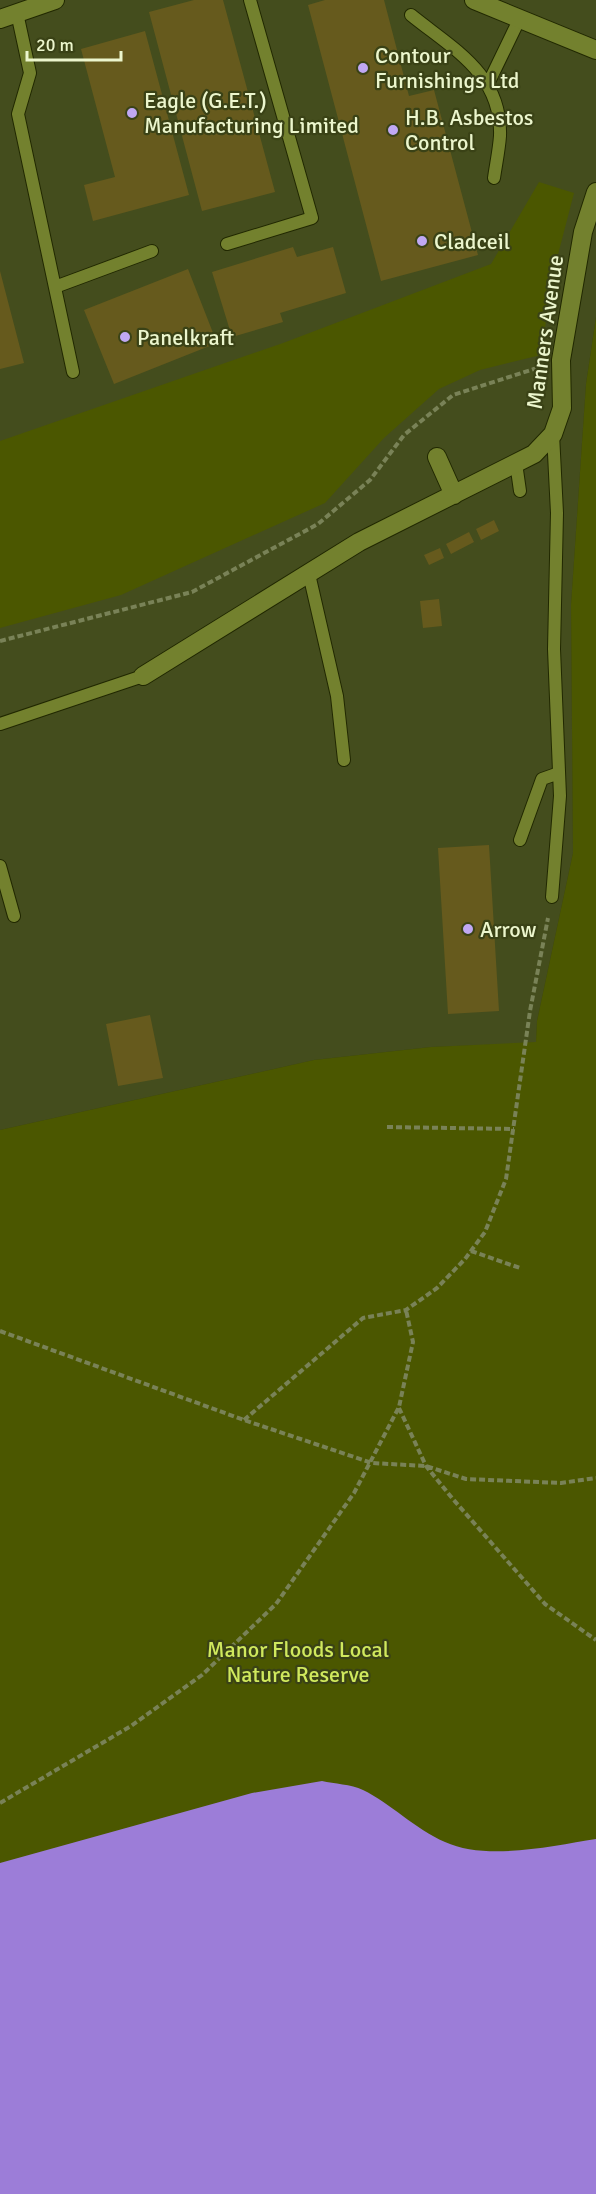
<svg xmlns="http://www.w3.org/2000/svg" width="596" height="2194" font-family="Signika,sans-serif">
  <rect width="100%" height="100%" fill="#3a4216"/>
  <!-- built -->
  <path fill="#444d1d" d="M 0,0 L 596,0 L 596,317 L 586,384 L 571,605 L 573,853 L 537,1021 L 536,1043 L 431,1047 L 314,1060 L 0,1130 Z"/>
  <!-- green -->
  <path fill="#4b5700" d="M 539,182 L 574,193 L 553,274 L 541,355 L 480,370 L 439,389 L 384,438 L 325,503 L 121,595 L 0,628 L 0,441 L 283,343 L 491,264 Z
    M 596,317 L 596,2194 L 0,2194 L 0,1130 L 314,1060 L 431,1047 L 536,1042 L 537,1021 L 573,853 L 571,605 L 586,384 Z"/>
  <!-- water -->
  <path fill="#9c7dd8" d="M 322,1781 C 334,1784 351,1784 363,1790 C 390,1803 415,1829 445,1842 C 486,1861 552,1846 596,1839 L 596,2194 L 0,2194 L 0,1863 L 252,1793 Z"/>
  <!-- building -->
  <path fill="#665a1d" d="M 194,0 L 223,0 L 275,192 L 202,211 L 149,12 Z
    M 325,0 L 384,0 L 409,96 L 434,90 L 478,255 L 381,281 L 308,5 Z
    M 145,31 L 189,195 L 93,221 L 84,185 L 115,177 L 81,49 Z
    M 293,247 L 297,257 L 333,247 L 346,293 L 280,313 L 283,322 L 232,337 L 212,272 Z
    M 188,269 L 217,343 L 114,384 L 84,310 Z
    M 0,271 L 24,363 L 0,369 Z
    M 494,520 L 499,531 L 481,540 L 476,529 Z
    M 469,532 L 474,542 L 451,554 L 446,544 Z
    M 440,548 L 444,558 L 429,565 L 424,555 Z
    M 439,599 L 442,626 L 423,628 L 420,601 Z
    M 489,845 L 499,1011 L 448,1014 L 438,848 Z
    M 150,1015 L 163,1078 L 118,1086 L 106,1024 Z"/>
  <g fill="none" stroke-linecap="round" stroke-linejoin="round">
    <!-- service casing -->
    <g stroke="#212800" stroke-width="14">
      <path id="service" d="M 17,13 L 30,73 L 18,114 L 73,372
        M 411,15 C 453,49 502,74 500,136 C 499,150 496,164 494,178
        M 488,84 L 519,20
        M 227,244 L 312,218 L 250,0
        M 55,287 L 152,251
        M 516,463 L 520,491
        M 309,574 L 337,696 L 344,760
        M 0,724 L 143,676
        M 520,840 L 542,779 L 559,773
        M 0,866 L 14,916
        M 552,897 L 560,796 L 554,649 L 557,513 L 553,434"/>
    </g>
    <!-- minor casing -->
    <g stroke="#212800" stroke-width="20">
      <path id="minor" d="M 0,19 L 55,0
        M 437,457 L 454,495
        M 143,676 L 359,542 L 534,454 L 553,434 L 562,408 L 561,360 L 583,232 L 596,192"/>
    </g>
    <!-- tertiary casing -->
    <g stroke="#212800" stroke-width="20">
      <path id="tertiary" d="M 474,0 L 596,50"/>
    </g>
    <!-- path -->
    <path stroke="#798257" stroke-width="4" stroke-dasharray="6 3" stroke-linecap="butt" d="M 0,641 L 192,592 L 318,524 L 370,480 L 404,435 L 453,395 L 537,368
      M 387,1127 L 514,1129
      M 471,1251 L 520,1268
      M 0,1331 L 244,1420 L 372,1463 L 426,1466 L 466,1479 L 561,1483 L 596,1478
      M 399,1408 L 426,1466 L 452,1498 L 545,1604 L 596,1640
      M 244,1420 L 363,1318 L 406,1310 L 437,1288 L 465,1259 L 485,1232 L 506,1179 L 530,1011 L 548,918
      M 0,1803 L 131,1726 L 202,1675 L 276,1604 L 354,1493 L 399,1407 L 413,1342 L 406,1310"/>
    <!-- service -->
    <use href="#service" stroke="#73812e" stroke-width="12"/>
    <!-- minor -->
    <use href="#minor" stroke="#73812e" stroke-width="18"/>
    <!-- tertiary -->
    <use href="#tertiary" stroke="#73812e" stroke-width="18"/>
  </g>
  <!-- markers -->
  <g fill="#c0a8f3" stroke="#3a4216" stroke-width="2">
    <circle cx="363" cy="68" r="6"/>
    <circle cx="132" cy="113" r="6"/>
    <circle cx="393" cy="130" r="6"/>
    <circle cx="422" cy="241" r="6"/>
    <circle cx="125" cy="337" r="6"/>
    <circle cx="468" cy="929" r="6"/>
  </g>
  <g text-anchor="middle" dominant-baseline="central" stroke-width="4.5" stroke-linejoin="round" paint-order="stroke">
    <!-- poi labels -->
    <g font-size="22" fill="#ecf6cd" stroke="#3a4216" text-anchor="start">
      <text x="375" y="55">Contour<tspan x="375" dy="25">Furnishings Ltd</tspan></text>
      <text x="144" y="100">Eagle (G.E.T.)<tspan x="144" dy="25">Manufacturing Limited</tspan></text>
      <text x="405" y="117">H.B. Asbestos<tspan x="405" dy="25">Control</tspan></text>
      <text x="434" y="241">Cladceil</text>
      <text x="137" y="337">Panelkraft</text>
      <text x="480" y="929">Arrow</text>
    </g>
    <!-- street labels -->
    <g font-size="22" fill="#ecf6cd" stroke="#3a4216">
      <text transform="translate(545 332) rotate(-82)">Manners Avenue</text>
    </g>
    <!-- park labels -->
    <g font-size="22" fill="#d0e95d" stroke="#3a4216">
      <text x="298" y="1649">Manor Floods Local<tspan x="298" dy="25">Nature Reserve</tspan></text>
    </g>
  </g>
  <!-- scale -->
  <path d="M27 51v9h94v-9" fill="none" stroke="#ecf6cd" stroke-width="3"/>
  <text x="36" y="51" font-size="18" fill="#ecf6cd" stroke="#3a4216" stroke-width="4.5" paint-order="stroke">20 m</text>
</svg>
